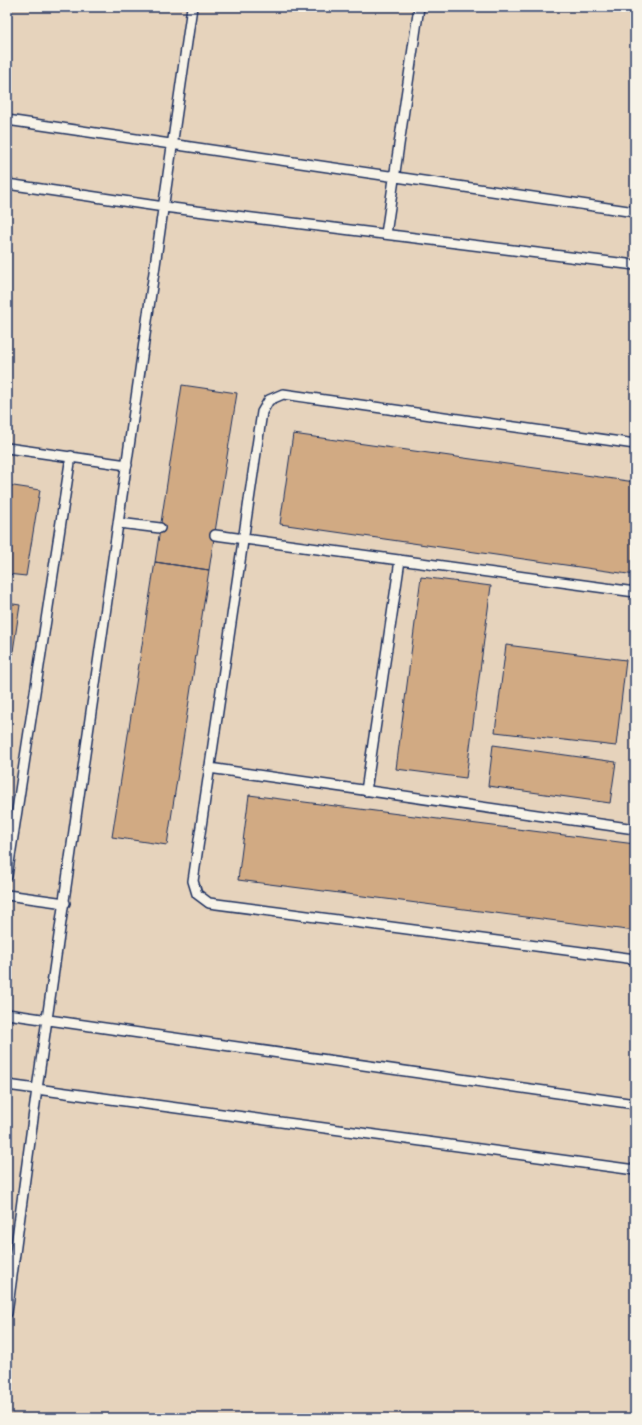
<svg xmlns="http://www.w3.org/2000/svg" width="642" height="1425" font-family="'Indie Flower',sans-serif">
  <rect width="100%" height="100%" fill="#efe4d4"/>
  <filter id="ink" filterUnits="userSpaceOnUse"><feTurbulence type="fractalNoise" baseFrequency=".025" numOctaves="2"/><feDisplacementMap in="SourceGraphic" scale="8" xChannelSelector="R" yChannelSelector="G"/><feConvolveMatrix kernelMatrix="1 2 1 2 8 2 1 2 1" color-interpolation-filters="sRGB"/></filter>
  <g filter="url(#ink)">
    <!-- built -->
    <path fill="#e6d3bc" d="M 7,7 L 635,7 L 635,1418 L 7,1418 Z"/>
    <!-- building -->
    <path fill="#d1aa83" stroke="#1b2f5e" d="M 182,385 L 237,393 L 209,570 L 155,562 Z
      M 293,434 L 635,482 L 635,575 L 280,524 Z
      M 7,485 L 40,490 L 26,576 L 7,574 Z
      M 155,562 L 209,570 L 167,845 L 112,837 Z
      M 421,577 L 491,586 L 466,778 L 396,769 Z
      M 7,603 L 20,605 L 7,691 Z
      M 506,645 L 626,660 L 616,746 L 495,732 Z
      M 7,715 L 11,716 L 7,745 Z
      M 493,745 L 616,762 L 610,803 L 488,786 Z
      M 249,795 L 635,844 L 635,931 L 238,880 Z"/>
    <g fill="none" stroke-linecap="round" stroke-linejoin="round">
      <!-- lane casing -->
      <g stroke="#1b2f5e" stroke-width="12">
        <path id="lane" d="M 7,120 L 635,212
          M 7,184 L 164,207 L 635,265
          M 386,234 L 419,7
          M 635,444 L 283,394 L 269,400 L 262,412 L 193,881 L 197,894 L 209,903 L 635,959
          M 7,448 L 127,465
          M 119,523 L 160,528
          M 215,535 L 635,592
          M 209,768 L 635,829
          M 366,791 L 400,560
          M 7,876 L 71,456
          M 7,895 L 65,903
          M 7,1014 L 635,1104
          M 7,1085 L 635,1170
          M 7,1313 L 37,1089 L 192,7"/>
      </g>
      <!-- lane -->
      <use href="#lane" stroke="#f7f3e8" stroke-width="9"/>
    </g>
  </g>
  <!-- margin -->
  <rect width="642" height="1425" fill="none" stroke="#f7f3e8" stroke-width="24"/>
  <rect x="12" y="12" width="618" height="1401" fill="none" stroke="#1b2f5e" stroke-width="1.5" filter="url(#ink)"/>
</svg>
